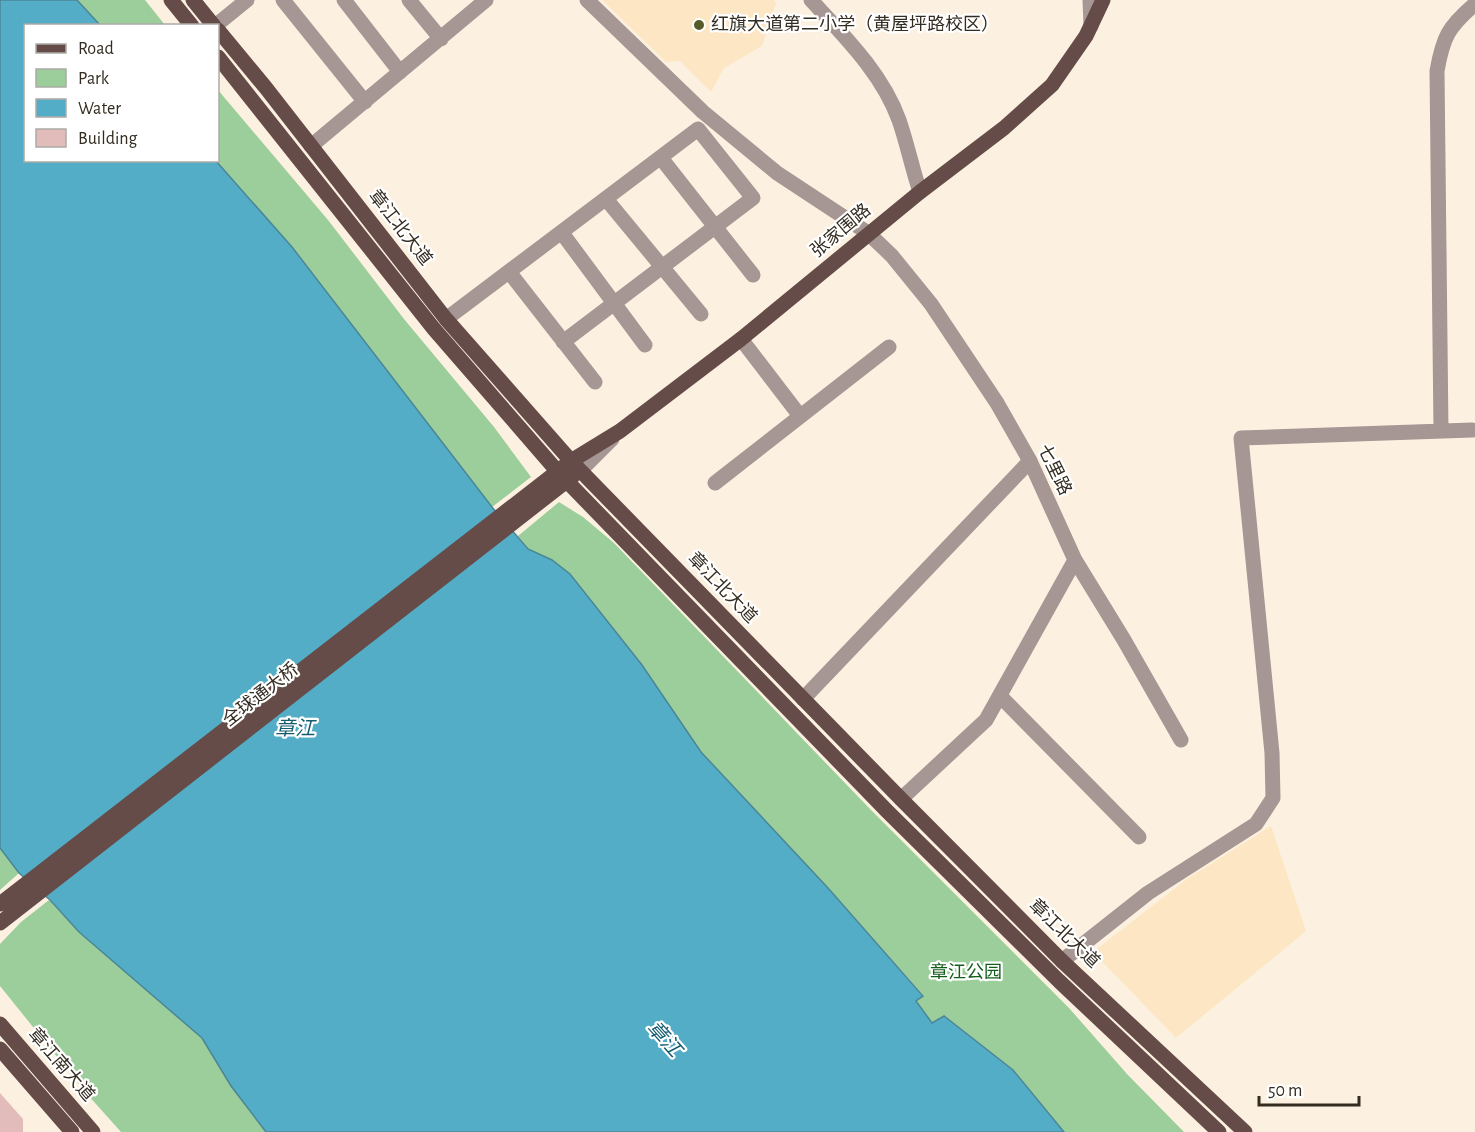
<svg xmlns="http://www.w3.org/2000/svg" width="1475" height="1132" font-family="'Alegreya Sans','Noto Sans SC',sans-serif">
  <rect width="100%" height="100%" fill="#fcf1e0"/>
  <!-- built -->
  <path fill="#fde6c3" d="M 602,0 L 774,0 L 776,3 L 762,46 L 724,68 L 711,92 L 680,61 L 666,62 Z
    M 1271,826 L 1306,931 L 1176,1038 L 1093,952 L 1187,879 Z"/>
  <!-- green -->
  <path fill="#9cce9b" d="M 77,0 L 145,0 L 165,25 L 100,25 Z
    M 218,90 L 328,220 L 404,319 L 494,427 L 531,477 L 492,507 L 292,247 L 216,161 Z
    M 559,502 L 583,517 L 614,543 L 871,810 L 1069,1008 L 1127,1074 L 1184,1132 L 1064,1132 L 1013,1070 L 944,1016 L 932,1023 L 916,1001 L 923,995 L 828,888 L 701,752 L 642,665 L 570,574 L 552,560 L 528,549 L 518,536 Z
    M 0,848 L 19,873 L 0,890 Z
    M 49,900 L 79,932 L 202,1038 L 231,1086 L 266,1132 L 121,1132 L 87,1094 L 0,986 L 0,944 L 21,922 Z"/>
  <!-- water -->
  <path fill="#54adc7" stroke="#4a8695" stroke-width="1.5" d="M 0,0 L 77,0 L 100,25 L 26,26 L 26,160 L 216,161 L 292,247 L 492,507 L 528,549 L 552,560 L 570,574 L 642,665 L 701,752 L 828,888 L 923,996 L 916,1001 L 932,1023 L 944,1016 L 1013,1070 L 1064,1132 L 266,1132 L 231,1086 L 202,1038 L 79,932 L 50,900 L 19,873 L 0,848 Z"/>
  <!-- building -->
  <path fill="#e1bcba" d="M 0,1093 L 23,1119 L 23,1132 L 0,1132 Z"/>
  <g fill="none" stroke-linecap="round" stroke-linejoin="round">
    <!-- minor -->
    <path stroke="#a69694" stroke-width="15" d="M 283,0 L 365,102
      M 344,0 L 400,72
      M 409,0 L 441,39
      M 587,0 L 703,112 L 777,173 L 868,233 L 892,256 L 931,304 L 997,403 L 1030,461 L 1075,560 L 1124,640 L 1181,740
      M 811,0 C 844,36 882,73 899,120 C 907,143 912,168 920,192
      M 1090,0 L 1091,26
      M 215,26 L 247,0
      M 311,146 L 486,0
      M 661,158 L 753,275
      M 606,199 L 701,314
      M 562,233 L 645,345
      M 510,273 L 595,382
      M 446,319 L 698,129 L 753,198 L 563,342
      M 741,339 L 800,416
      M 1441,431 L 1437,71 C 1443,37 1448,27 1475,4
      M 580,471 L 612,439
      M 715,483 L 889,347
      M 1001,697 L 1139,837
      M 803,699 L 1030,461
      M 901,799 L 986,720 L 1075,560
      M 1062,961 L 1148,893 L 1256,824 L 1273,798 L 1272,753 L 1241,438 L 1472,430"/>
    <!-- major -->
    <path stroke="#664c48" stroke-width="15" d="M 171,0 L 192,26
      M 193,0 L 214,26
      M 218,30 L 266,88 L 446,319 L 571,461 L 901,799 L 1062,961 L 1245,1132
      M 218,57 L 434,329 L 558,472 L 887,811 L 1059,981 L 1219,1132
      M 0,904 L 571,461 L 620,431 L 741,339 L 920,192 L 1004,128 L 1052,85 L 1086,36 L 1103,0
      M 0,923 L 573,476
      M 0,1024 L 93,1132
      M 0,1049 L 72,1132"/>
  </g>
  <!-- markers -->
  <circle fill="#565a28" stroke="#fff" stroke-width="2" cx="699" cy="25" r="6"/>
  <g text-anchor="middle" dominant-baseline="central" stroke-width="4.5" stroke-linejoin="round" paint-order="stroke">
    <!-- poi labels -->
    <g font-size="18" fill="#332c21" stroke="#fff" text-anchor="start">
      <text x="711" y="25">红旗大道第二小学（黄屋坪路校区）</text>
    </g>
    <!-- street labels -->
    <g font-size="18" fill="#332c21" stroke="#fff">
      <text transform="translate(400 228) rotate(52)">章江北大道</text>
      <text transform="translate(841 231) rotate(-40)">张家围路</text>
      <text transform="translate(1054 470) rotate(64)">七里路</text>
      <text transform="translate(722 588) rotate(46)">章江北大道</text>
      <text transform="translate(261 695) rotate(-38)">全球通大桥</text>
      <text transform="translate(1064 934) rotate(44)">章江北大道</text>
      <text transform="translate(61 1065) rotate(49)">章江南大道</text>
    </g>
    <!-- park labels -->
    <g font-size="18" fill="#145d1a" stroke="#fff">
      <text x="966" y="973">章江公园</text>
    </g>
    <!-- water labels -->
    <g font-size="20" font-style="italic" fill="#145c6f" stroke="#fff">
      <text x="295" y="729">章江</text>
      <text transform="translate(664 1039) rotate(48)">章江</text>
    </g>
  </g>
  <!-- legend -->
  <rect x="24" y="24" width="195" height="138" fill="#ffffff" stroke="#adaba6" stroke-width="1.5"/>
  <rect x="36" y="44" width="30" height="9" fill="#664c48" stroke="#adaba6" stroke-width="1.5"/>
  <text x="78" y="54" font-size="18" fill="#332c21">Road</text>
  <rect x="36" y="69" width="30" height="18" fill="#9cce9b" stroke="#adaba6" stroke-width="1.5"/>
  <text x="78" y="84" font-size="18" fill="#332c21">Park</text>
  <rect x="36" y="99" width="30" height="18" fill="#54adc7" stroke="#adaba6" stroke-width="1.5"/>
  <text x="78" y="114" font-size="18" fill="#332c21">Water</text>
  <rect x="36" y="129" width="30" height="18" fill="#e1bcba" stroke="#adaba6" stroke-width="1.5"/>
  <text x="78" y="144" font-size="18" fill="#332c21">Building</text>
  <!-- scale -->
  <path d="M1259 1096v9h100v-9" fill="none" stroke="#332c21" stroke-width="3"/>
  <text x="1268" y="1096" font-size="18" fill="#332c21" stroke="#ffffff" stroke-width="4.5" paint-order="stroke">50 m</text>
</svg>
